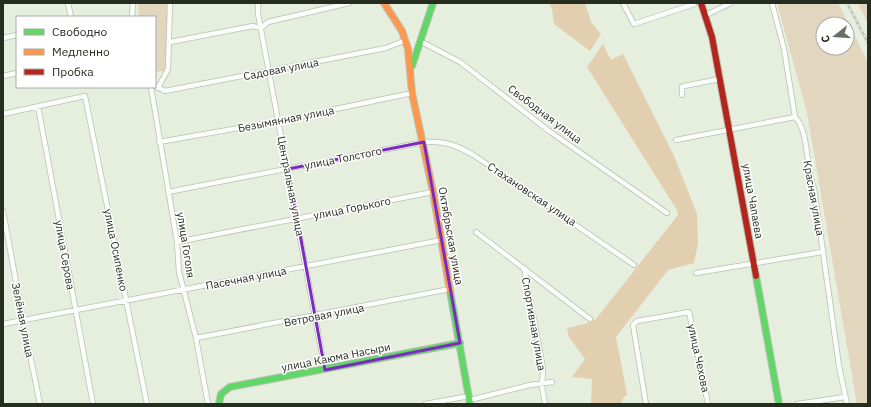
<svg xmlns="http://www.w3.org/2000/svg" width="871" height="407" font-family="'IBM Plex Sans',sans-serif">
  <rect width="100%" height="100%" fill="#e6efdd"/>
  <!-- green -->
  <path fill="#e2d6be" fill-rule="evenodd" d="M 138,3 L 169,3 L 165,71 L 155,72 L 155,17 L 139,17 Z
    M 777,3 L 838,3 L 868,62 L 868,404 L 857,404 L 807,113 ZM 823,24 L 847,24 L 847,48 L 823,48 Z
    M 858,3 L 868,3 L 868,24 Z"/>
  <!-- forest -->
  <path fill="#e2cfaf" d="M 549,3 L 585,3 L 591,22 L 601,34 L 590,51 L 554,24 L 552,9 Z
    M 603,44 L 611,60 L 623,54 L 674,156 L 697,214 L 698,244 L 694,263 L 668,270 L 616,337 L 627,394 L 622,400 L 622,404 L 591,404 L 592,379 L 572,377 L 585,359 L 569,337 L 567,328 L 585,324 L 596,319 L 678,215 L 677,210 L 587,67 Z"/>
  <g fill="none" stroke-linecap="round" stroke-linejoin="round">
    <!-- street casing -->
    <g stroke="#b9c0b2" stroke-width="6">
      <path id="street" d="M 68,3 L 71,17
        M 258,3 L 258,14 L 325,370
        M 623,3 L 634,24 L 694,4
        M 772,3 L 784,49 L 795,117 C 810,132 805,169 814,188 L 839,366 L 847,404
        M 706,15 L 731,3
        M 132,17 L 133,3
        M 3,38 L 17,35
        M 420,41 L 460,62 L 549,131 L 667,213
        M 170,42 L 253,26 L 261,28 L 268,22 L 349,3
        M 3,76 L 17,73
        M 155,86 L 165,91 L 386,48 L 406,40
        M 151,87 L 177,242 L 179,272 L 196,338 L 208,404
        M 158,88 L 168,69 L 170,3
        M 682,95 L 682,87 L 684,86 L 720,79
        M 38,106 L 93,404
        M 3,114 L 85,96 L 147,404
        M 676,140 L 795,117
        M 159,142 L 279,121 L 412,93
        M 168,192 L 424,142 C 446,141 456,145 475,156 L 634,265
        M 3,211 L 23,320 L 40,404
        M 476,232 L 590,319
        M 177,242 L 433,192
        M 524,268 L 543,368 L 542,387 L 545,404
        M 696,273 L 822,252
        M 3,324 L 442,240
        M 196,338 L 450,289
        M 470,400 L 530,385 L 552,382
        M 425,404 L 469,396
        M 646,404 L 633,325 L 637,321 L 689,312 L 708,404
        M 797,404 L 845,397"/>
    </g>
    <!-- fast casing -->
    <g stroke="#b9c0b2" stroke-width="8">
      <path id="fast" d="M 412,66 L 433,3
        M 756,276 L 779,404
        M 450,291 L 470,404
        M 219,404 L 221,394 L 230,387 L 460,343"/>
    </g>
    <!-- slow casing -->
    <g stroke="#b9c0b2" stroke-width="8">
      <path id="slow" d="M 384,3 L 402,31 L 408,49 L 412,93 L 433,192 L 450,291"/>
    </g>
    <!-- jam casing -->
    <g stroke="#b9c0b2" stroke-width="8">
      <path id="jam" d="M 701,3 L 712,37 L 756,276"/>
    </g>
    <!-- street -->
    <use href="#street" stroke="#fbfdfa" stroke-width="4.5"/>
    <!-- fast -->
    <use href="#fast" stroke="#63d668" stroke-width="6"/>
    <!-- slow -->
    <use href="#slow" stroke="#ff974d" stroke-width="6"/>
    <!-- jam -->
    <use href="#jam" stroke="#b3261e" stroke-width="6"/>
    <!-- rail casing -->
    <g stroke="#bdbfbb" stroke-width="2.5">
      <path id="rail" d="M 847,3 L 868,43"/>
    </g>
    <!-- rail -->
    <use href="#rail" stroke="#fff" stroke-width="1" stroke-dasharray="3" stroke-linecap="butt"/>
  </g>
  <!-- marked area -->
  <path fill="none" stroke="#7b2cbf" stroke-width="3" stroke-linejoin="round" d="M 424,142 L 460,343 L 325,370 L 288,169 Z"/>
  <g text-anchor="middle" dominant-baseline="central" stroke-width="3" stroke-linejoin="round" paint-order="stroke">
    <!-- street labels -->
    <g font-size="11" fill="#262c20" stroke="#fff">
      <text transform="translate(281 69) rotate(-11)">Садовая улица</text>
      <text transform="translate(545 114) rotate(37)">Свободная улица</text>
      <text transform="translate(286 119) rotate(-11)">Безымянная улица</text>
      <text transform="translate(343 158) rotate(-11)">улица Толстого</text>
      <text transform="translate(291 186) rotate(79)">Центральная улица</text>
      <text transform="translate(532 194) rotate(34)">Стахановская улица</text>
      <text transform="translate(814 198) rotate(80)">Красная улица</text>
      <text transform="translate(753 201) rotate(80)">улица Чапаева</text>
      <text transform="translate(352 208) rotate(-11)">улица Горького</text>
      <text transform="translate(451 236) rotate(80)">Октябрьская улица</text>
      <text transform="translate(186 245) rotate(81)">улица Гоголя</text>
      <text transform="translate(116 250) rotate(79)">улица Осипенко</text>
      <text transform="translate(65 255) rotate(80)">улица Серова</text>
      <text transform="translate(246 278) rotate(-11)">Пасечная улица</text>
      <text transform="translate(324 315) rotate(-11)">Ветровая улица</text>
      <text transform="translate(23 320) rotate(79)">Зелёная улица</text>
      <text transform="translate(534 324) rotate(80)">Спортивная улица</text>
      <text transform="translate(336 357) rotate(-11)">улица Каюма Насыри</text>
      <text transform="translate(699 358) rotate(78)">улица Чехова</text>
    </g>
  </g>
  <!-- border -->
  <rect width="871" height="407" fill="none" stroke="#262c20" stroke-width="8"/>
  <!-- legend -->
  <rect x="16" y="16" width="140" height="72" fill="#ffffff" stroke="#a8aba6"/>
  <rect x="24" y="29" width="20" height="6" fill="#63d668" stroke="#a8aba6"/>
  <text x="52" y="36" font-size="12" fill="#262c20">Свободно</text>
  <rect x="24" y="49" width="20" height="6" fill="#ff974d" stroke="#a8aba6"/>
  <text x="52" y="56" font-size="12" fill="#262c20">Медленно</text>
  <rect x="24" y="69" width="20" height="6" fill="#b3261e" stroke="#a8aba6"/>
  <text x="52" y="76" font-size="12" fill="#262c20">Пробка</text>
  <!-- north arrow -->
  <g transform="translate(835 36) rotate(253)"><circle r="19" fill="#ffffff" stroke="#a8aba6"/>
  <path d="M0-3L7 15L0 10L-7 15Z" fill="#697062"/>
  <text y="-6" font-size="11" font-weight="bold" text-anchor="middle" fill="#262c20">С</text>
  </g>
</svg>
